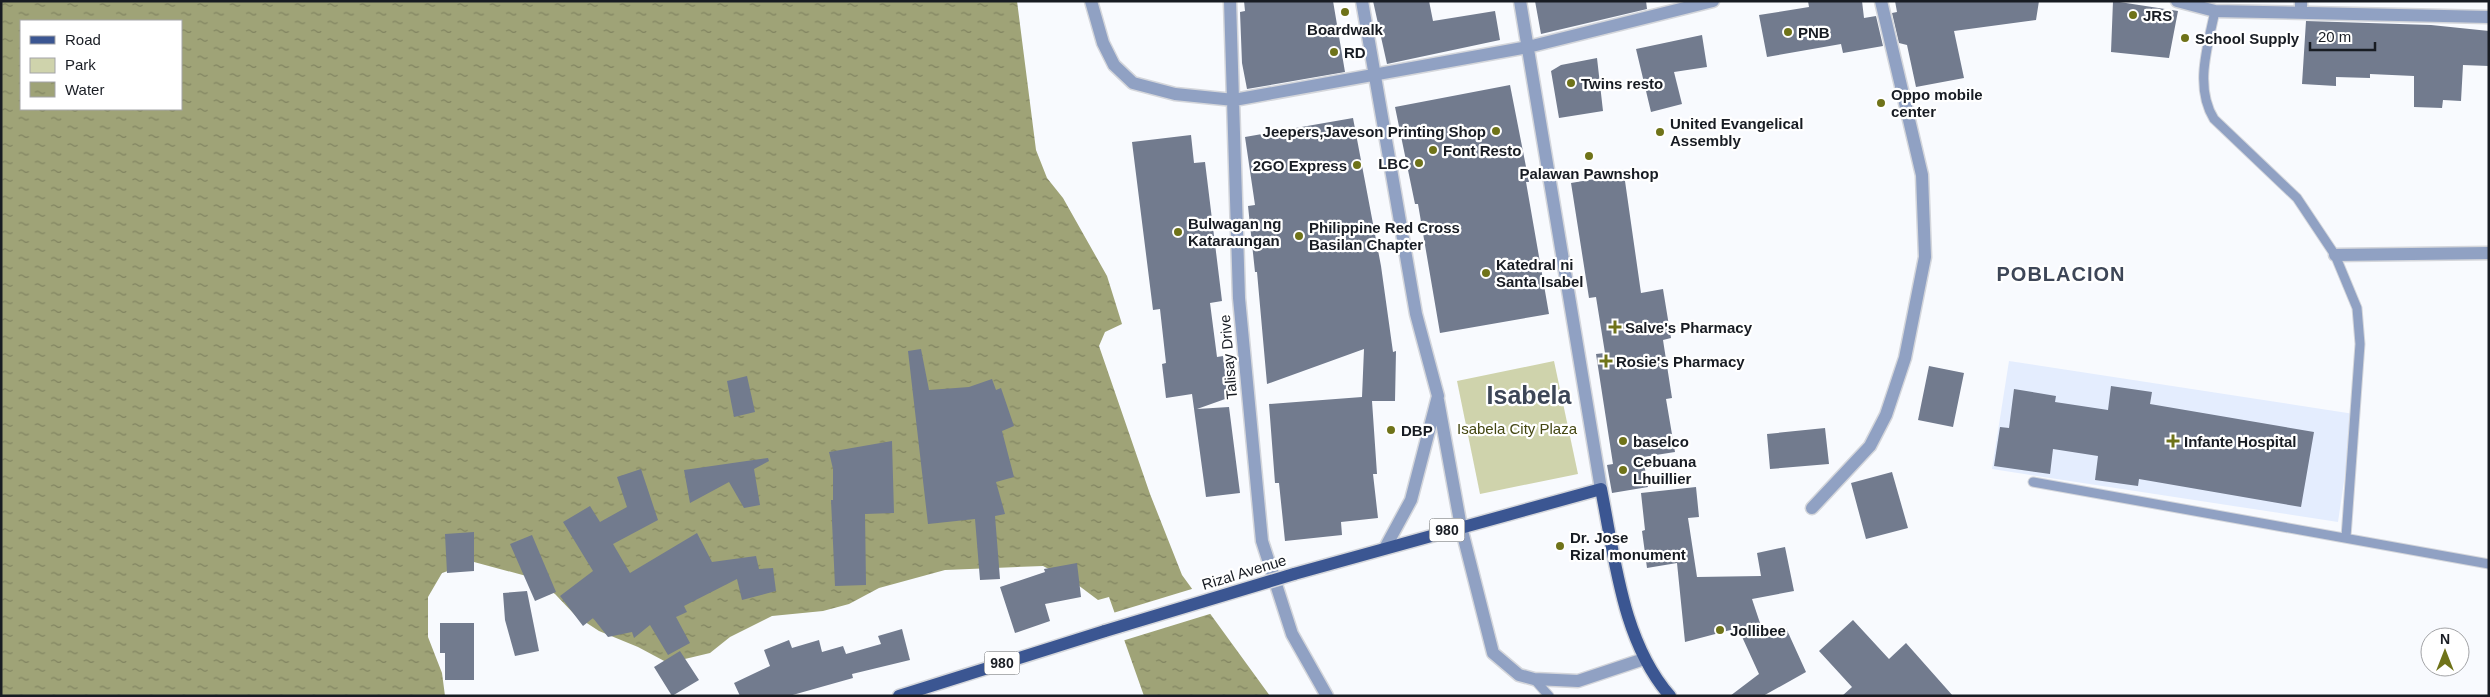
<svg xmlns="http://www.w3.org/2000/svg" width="2490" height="697" font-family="Arial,sans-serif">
  <defs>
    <pattern id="water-ripples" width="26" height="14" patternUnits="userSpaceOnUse" patternTransform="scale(1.25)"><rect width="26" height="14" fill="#9fa377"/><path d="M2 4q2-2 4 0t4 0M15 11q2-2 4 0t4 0" fill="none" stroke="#818461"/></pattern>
  </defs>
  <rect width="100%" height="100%" fill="#f8fafe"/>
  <!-- built -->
  <path fill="#e4edfe" d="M 2009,361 L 2354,414 L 2338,522 L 1992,469 Z"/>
  <!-- park -->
  <path fill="#cfd3ac" d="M 1554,361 L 1578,474 L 1480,494 L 1457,381 Z"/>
  <!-- water -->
  <path fill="url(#water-ripples)" fill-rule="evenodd" d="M 1,1 L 1017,1 L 1036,150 L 1047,178 L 1063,198 L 1107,276 L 1122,324 L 1105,332 L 1099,346 L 1150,494 L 1182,575 L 1270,696 L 1144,696 L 1109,597 L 1098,600 L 1074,582 L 1043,566 L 945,570 L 879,588 L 849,604 L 823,611 L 772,616 L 730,637 L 710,653 L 668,663 L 638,647 L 599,631 L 576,616 L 555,594 L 530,577 L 474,562 L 442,573 L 428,597 L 428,637 L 442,673 L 445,696 L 1,696 ZM 21,21 L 181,21 L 181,109 L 21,109 Z"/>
  <!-- pier -->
  <path fill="#f8fafe" d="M 1195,588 L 1213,613 L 1122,641 L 1113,613 Z"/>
  <!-- building -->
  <path fill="#727b8e" d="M 1244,1 L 1333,1 L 1345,72 L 1247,89 L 1242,63 L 1240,12 L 1245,11 Z
    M 1373,1 L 1429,1 L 1433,21 L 1495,11 L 1500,40 L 1387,64 Z
    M 1535,1 L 1646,1 L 1647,9 L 1541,34 Z
    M 1808,1 L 1862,1 L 1864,18 L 1876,16 L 1883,46 L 1843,53 L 1841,44 L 1767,57 L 1759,15 L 1809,7 Z
    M 1895,1 L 2039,1 L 2036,20 L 1954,31 L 1964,78 L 1916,87 L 1907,45 L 1899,43 L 1892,13 L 1897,12 Z
    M 2113,1 L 2178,11 L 2169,58 L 2111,52 Z
    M 2306,21 L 2431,25 L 2489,31 L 2489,66 L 2463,65 L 2461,101 L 2443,100 L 2442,108 L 2414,107 L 2414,76 L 2370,74 L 2370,78 L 2336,77 L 2336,86 L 2302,84 Z
    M 1702,35 L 1707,67 L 1674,72 L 1682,104 L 1651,112 L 1636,49 Z
    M 1597,58 L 1603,111 L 1559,118 L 1551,71 L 1561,65 Z
    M 1510,85 L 1529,182 L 1526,182 L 1549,314 L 1440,333 L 1418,204 L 1415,204 L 1395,107 Z
    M 1353,118 L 1381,266 L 1393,352 L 1396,351 L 1395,401 L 1372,401 L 1377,474 L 1373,474 L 1378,518 L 1341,522 L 1342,535 L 1285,541 L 1279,483 L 1275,483 L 1269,404 L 1362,397 L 1364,349 L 1267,384 L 1257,272 L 1255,272 L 1248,206 L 1255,205 L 1245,137 Z
    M 1191,135 L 1194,163 L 1205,162 L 1222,301 L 1210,303 L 1217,357 L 1223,356 L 1228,398 L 1197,409 L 1229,407 L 1240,493 L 1206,497 L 1192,394 L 1166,398 L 1162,364 L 1166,363 L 1160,309 L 1153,310 L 1132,142 Z
    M 1624,174 L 1641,293 L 1663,289 L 1671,338 L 1663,340 L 1672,398 L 1666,399 L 1675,452 L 1643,457 L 1648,487 L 1612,493 L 1607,465 L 1613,464 L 1596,354 L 1605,353 L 1596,297 L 1589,298 L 1571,183 Z
    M 921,349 L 929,390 L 969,387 L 992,379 L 996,390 L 1001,388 L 1014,426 L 1002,431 L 1014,477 L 996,482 L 1005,514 L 995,516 L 1000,579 L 980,580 L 975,519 L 928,524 L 908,351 Z
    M 1929,366 L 1964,373 L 1953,427 L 1918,420 Z
    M 747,376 L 755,412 L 734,417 L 727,381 Z
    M 2111,386 L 2152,392 L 2150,404 L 2314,432 L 2301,507 L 2139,479 L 2138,486 L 2095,480 L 2098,456 L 2053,449 L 2050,474 L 1994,466 L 2000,427 L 2009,428 L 2014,389 L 2056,396 L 2055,402 L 2108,410 Z
    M 1825,428 L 1829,464 L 1770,469 L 1767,434 Z
    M 892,441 L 894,513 L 865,514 L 866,585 L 835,586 L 831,500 L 833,500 L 833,469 L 829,452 Z
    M 768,458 L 769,461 L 754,469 L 760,505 L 744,508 L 729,482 L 690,503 L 684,470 Z
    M 641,469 L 658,520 L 613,544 L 630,573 L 697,533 L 712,562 L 756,556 L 759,569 L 773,568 L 776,591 L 742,600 L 737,579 L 684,606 L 687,612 L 676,617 L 690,643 L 668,655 L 650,625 L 634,638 L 632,632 L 608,637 L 593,618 L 583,626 L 560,596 L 593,571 L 563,522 L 590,506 L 600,522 L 627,507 L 617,477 Z
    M 1892,472 L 1908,528 L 1866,539 L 1851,483 Z
    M 1696,487 L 1699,517 L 1688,518 L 1697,577 L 1761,576 L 1757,553 L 1785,547 L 1794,591 L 1752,599 L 1765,638 L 1786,628 L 1806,672 L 1763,696 L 1730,696 L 1759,674 L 1738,628 L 1685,642 L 1677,563 L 1647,568 L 1642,531 L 1645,530 L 1641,493 Z
    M 474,532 L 474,571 L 447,573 L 445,534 Z
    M 532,535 L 556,592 L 535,601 L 510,544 Z
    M 1077,563 L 1081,597 L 1045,604 L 1050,621 L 1015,633 L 1000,587 L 1045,572 L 1044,569 Z
    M 527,591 L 539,651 L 515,656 L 505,620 L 503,593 Z
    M 1853,620 L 1889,659 L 1906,643 L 1953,696 L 1842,696 L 1852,687 L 1819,651 Z
    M 440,623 L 474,623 L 474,680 L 445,680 L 445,653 L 440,653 Z
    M 902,629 L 910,660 L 852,674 L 853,678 L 789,696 L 740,696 L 734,683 L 770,666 L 764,650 L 789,640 L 792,648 L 819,640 L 822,652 L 843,646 L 846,654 L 881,644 L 878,636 Z
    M 680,651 L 699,680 L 672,696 L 654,667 Z"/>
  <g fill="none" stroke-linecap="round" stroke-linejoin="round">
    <!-- service casing -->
    <g stroke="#d4d6db" stroke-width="11">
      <path id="service" d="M 2215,11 C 2208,45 2194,87 2214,119 L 2297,198 L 2335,255 L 2357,308 L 2360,344 L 2346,537
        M 2033,482 L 2489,564
        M 1534,679 L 1549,696"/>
    </g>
    <!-- minor casing -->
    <g stroke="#d4d6db" stroke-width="15">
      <path id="minor" d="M 1091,1 L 1103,43 L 1114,65 L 1133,83 L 1175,94 L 1234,100 L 1528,47
        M 1230,1 L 1239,298 L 1262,541 L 1292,634 L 1327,696
        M 1362,1 L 1416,314 L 1438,396 L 1411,500 L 1385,548
        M 2301,11 L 2301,1
        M 2335,255 L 2489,253
        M 1438,400 L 1461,527 L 1493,653 L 1519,675 L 1534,679 L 1578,681 L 1644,659
        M 1812,508 L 1870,446 L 1886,415 L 1905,358 L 1925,257 L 1922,175 L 1881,1"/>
    </g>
    <!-- tertiary casing -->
    <g stroke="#d4d6db" stroke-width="15">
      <path id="tertiary" d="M 1520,1 L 1601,489
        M 2177,1 L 2215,11 L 2489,17
        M 1528,47 L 1713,1"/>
    </g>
    <!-- primary casing -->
    <g stroke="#d4d6db" stroke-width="15">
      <path id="primary" d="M 1294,574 L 1601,489 C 1615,558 1622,641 1670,696
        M 899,696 L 1105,631"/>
    </g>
    <!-- service -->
    <use href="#service" stroke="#90a1c3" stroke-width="9"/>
    <!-- minor -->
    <use href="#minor" stroke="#90a1c3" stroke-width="12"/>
    <!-- tertiary -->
    <use href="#tertiary" stroke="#90a1c3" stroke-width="12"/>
    <!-- primary -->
    <use href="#primary" stroke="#3b5692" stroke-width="12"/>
    <!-- primary-bridge casing -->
    <g stroke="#d4d6db" stroke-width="15" stroke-linecap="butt">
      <path id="primary-bridge" d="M 1105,631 L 1294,574"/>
    </g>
    <!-- primary-bridge -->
    <use href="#primary-bridge" stroke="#3b5692" stroke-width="12"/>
  </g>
  <!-- markers -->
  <g fill="#6f7319" stroke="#fff" stroke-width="2">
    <circle cx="1345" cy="12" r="5"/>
    <circle cx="2133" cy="15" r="5"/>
    <circle cx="1788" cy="32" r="5"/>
    <circle cx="2185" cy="38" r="5"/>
    <circle cx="1334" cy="52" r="5"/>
    <circle cx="1571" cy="83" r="5"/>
    <circle cx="1881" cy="103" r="5"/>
    <circle cx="1496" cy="131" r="5"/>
    <circle cx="1660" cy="132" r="5"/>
    <circle cx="1433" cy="150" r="5"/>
    <circle cx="1589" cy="156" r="5"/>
    <circle cx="1419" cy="163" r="5"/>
    <circle cx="1357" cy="165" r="5"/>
    <circle cx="1178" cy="232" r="5"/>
    <circle cx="1299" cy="236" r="5"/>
    <circle cx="1486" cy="273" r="5"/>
    <path d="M1612.5 319.5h5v5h5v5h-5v5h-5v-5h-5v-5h5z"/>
    <path d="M1603.5 353.5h5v5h5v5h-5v5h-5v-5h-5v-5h5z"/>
    <circle cx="1391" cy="430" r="5"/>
    <circle cx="1623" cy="441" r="5"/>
    <path d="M2170.5 433.5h5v5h5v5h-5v5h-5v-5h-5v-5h5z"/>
    <circle cx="1623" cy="470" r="5"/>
    <circle cx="1560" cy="546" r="5"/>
    <circle cx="1720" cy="630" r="5"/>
  </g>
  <g text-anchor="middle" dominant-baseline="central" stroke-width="4.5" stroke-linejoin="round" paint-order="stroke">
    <!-- shield labels -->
    <g fill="#fff" stroke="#5d6065" stroke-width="1">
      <rect x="1429.5" y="518.5" width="35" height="23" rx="4"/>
      <rect x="984.5" y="651.5" width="35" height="23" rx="4"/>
    </g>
    <g font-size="14" font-weight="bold" fill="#181c23">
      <text x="1447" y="530">980</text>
      <text x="1002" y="663">980</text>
    </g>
    <!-- poi labels -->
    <g font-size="15" font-weight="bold" fill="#181c23" stroke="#fff" text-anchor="start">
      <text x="2143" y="15">JRS</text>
      <text x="1345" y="29" text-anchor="middle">Boardwalk</text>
      <text x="1798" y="32">PNB</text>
      <text x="2195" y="38">School Supply</text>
      <text x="1344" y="52">RD</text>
      <text x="1581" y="83">Twins resto</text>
      <text x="1891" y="94">Oppo mobile<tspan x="1891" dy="17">center</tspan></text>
      <text x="1670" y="123">United Evangelical<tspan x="1670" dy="17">Assembly</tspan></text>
      <text x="1486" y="131" text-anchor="end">Jeepers,Javeson Printing Shop</text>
      <text x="1443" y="150">Font Resto</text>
      <text x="1409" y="163" text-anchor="end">LBC</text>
      <text x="1347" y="165" text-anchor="end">2GO Express</text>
      <text x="1589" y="173" text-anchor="middle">Palawan Pawnshop</text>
      <text x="1188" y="223">Bulwagan ng<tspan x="1188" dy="17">Kataraungan</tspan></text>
      <text x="1309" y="227">Philippine Red Cross<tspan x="1309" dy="17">Basilan Chapter</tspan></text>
      <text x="1496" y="264">Katedral ni<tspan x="1496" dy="17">Santa Isabel</tspan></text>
      <text x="1625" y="327">Salve's Pharmacy</text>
      <text x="1616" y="361">Rosie's Pharmacy</text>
      <text x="1401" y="430">DBP</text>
      <text x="1633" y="441">baselco</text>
      <text x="2184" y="441">Infante Hospital</text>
      <text x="1633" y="461">Cebuana<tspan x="1633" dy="17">Lhuillier</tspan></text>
      <text x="1570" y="537">Dr. Jose<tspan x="1570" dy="17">Rizal monument</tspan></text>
      <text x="1730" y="630">Jollibee</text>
    </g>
    <!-- street labels -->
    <g font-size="15" fill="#181c23" stroke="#fff">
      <text transform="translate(1228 357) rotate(-95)">Talisay Drive</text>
      <text transform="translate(1244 572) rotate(-17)">Rizal Avenue</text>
    </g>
    <!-- park labels -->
    <g font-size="15" fill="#444712" stroke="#fff">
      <text x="1517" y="428">Isabela City Plaza</text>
    </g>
    <!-- district labels -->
    <g font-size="20" font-weight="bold" letter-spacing="1" fill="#3d4657" stroke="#fff">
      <text x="2061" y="274">POBLACION</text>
    </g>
    <!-- town labels -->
    <g font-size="25" font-weight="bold" fill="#3d4657" stroke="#fff">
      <text x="1529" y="395">Isabela</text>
    </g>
  </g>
  <!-- border -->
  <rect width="2490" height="697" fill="none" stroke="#181c23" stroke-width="5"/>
  <!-- legend -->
  <rect x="20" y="20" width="162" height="90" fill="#ffffff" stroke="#a3a4a7"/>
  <rect x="30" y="36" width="25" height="8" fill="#3b5692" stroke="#a3a4a7"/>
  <text x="65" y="45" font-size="15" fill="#181c23">Road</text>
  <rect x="30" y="58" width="25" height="15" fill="#cfd3ac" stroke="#a3a4a7"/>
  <text x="65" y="70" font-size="15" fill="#181c23">Park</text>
  <rect x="30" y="82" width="25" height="15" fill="url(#water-ripples)" stroke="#a3a4a7"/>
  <text x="65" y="95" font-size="15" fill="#181c23">Water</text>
  <!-- north arrow -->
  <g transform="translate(2445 652)"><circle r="24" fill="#ffffff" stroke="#a3a4a7"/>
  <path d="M0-4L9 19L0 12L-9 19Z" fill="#6f7319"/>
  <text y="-8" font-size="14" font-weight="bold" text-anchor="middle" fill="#181c23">N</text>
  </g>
  <!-- scale -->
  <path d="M2310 42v8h65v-8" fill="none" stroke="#181c23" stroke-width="2.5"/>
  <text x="2318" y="42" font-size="15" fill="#181c23" stroke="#ffffff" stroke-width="4" paint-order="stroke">20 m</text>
</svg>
